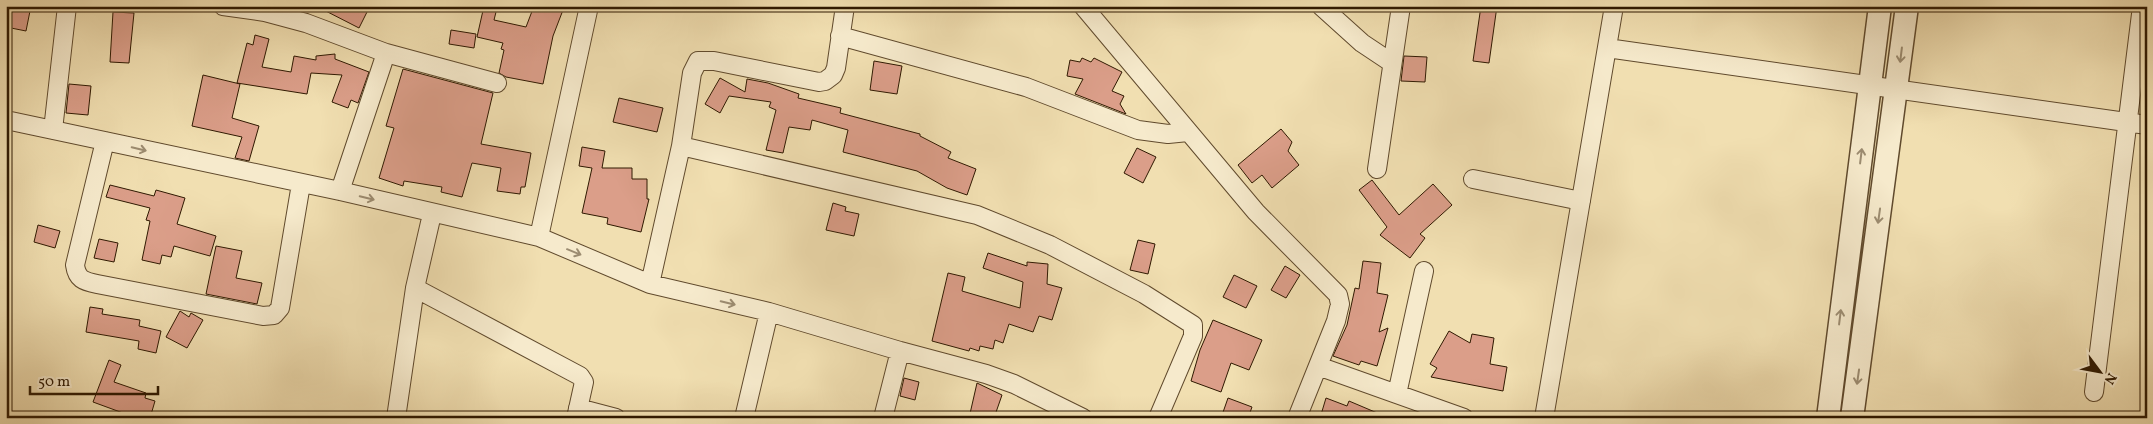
<svg xmlns="http://www.w3.org/2000/svg" width="2153" height="424" font-family="Vollkorn,serif">
  <rect width="100%" height="100%" fill="#f1dfb1"/>
  <filter id="stains"><feTurbulence type="fractalNoise" baseFrequency=".004" numOctaves="4"/><feColorMatrix values="0 0 0 0 .2 0 0 0 0 .09 0 0 0 0 .02 0 0 0 .5 -.17"/></filter>
  <radialGradient id="worn" r=".72"><stop offset=".6" stop-color="#630" stop-opacity="0"/><stop offset="1" stop-color="#630" stop-opacity=".3"/></radialGradient>
  <!-- building -->
  <path fill="#db9e89" stroke="#2f1901" d="M 6,6 L 31,6 L 26,31 L 6,27 Z
    M 316,6 L 370,6 L 359,28 Z
    M 484,6 L 497,8 L 494,20 L 526,27 L 534,6 L 554,6 L 563,10 L 553,36 L 543,84 L 506,77 L 499,73 L 504,50 L 501,49 L 503,43 L 477,37 Z
    M 1481,6 L 1497,6 L 1489,63 L 1473,61 Z
    M 113,12 L 134,13 L 129,63 L 110,62 Z
    M 451,30 L 476,34 L 474,48 L 449,44 Z
    M 255,35 L 269,39 L 262,67 L 291,72 L 294,56 L 316,60 L 316,56 L 335,54 L 335,59 L 369,72 L 358,103 L 351,100 L 348,108 L 332,102 L 342,75 L 311,73 L 307,94 L 237,83 L 247,43 L 253,45 Z
    M 1404,56 L 1427,57 L 1425,82 L 1401,81 Z
    M 1082,58 L 1091,62 L 1094,58 L 1122,72 L 1112,91 L 1124,96 L 1120,104 L 1126,114 L 1075,94 L 1083,79 L 1067,76 L 1070,60 L 1080,62 Z
    M 874,61 L 902,66 L 897,94 L 870,90 Z
    M 403,69 L 493,93 L 481,144 L 531,153 L 525,187 L 521,187 L 520,194 L 497,191 L 501,168 L 472,163 L 462,197 L 441,192 L 442,187 L 404,181 L 403,186 L 379,178 L 394,128 L 386,126 Z
    M 203,75 L 240,84 L 232,118 L 259,126 L 249,161 L 235,158 L 242,137 L 192,126 Z
    M 720,78 L 745,92 L 747,79 L 768,83 L 799,94 L 798,98 L 841,108 L 840,113 L 920,134 L 920,136 L 951,152 L 948,158 L 976,169 L 967,195 L 947,188 L 917,171 L 843,152 L 848,130 L 812,120 L 810,130 L 789,127 L 783,153 L 766,150 L 776,110 L 769,107 L 771,102 L 729,96 L 720,113 L 705,104 Z
    M 69,84 L 91,86 L 88,115 L 66,113 Z
    M 619,98 L 663,108 L 657,132 L 613,122 Z
    M 1281,129 L 1292,142 L 1288,151 L 1299,165 L 1272,188 L 1262,175 L 1252,183 L 1238,165 Z
    M 582,147 L 605,151 L 602,168 L 632,168 L 632,179 L 647,179 L 647,199 L 649,199 L 641,232 L 607,224 L 608,218 L 582,213 L 592,168 L 579,166 Z
    M 1137,148 L 1156,157 L 1143,183 L 1124,173 Z
    M 1372,180 L 1399,215 L 1433,184 L 1452,205 L 1420,234 L 1425,238 L 1410,258 L 1380,235 L 1387,227 L 1359,190 Z
    M 110,185 L 154,196 L 156,190 L 185,198 L 177,224 L 216,236 L 210,256 L 174,246 L 171,257 L 162,255 L 160,264 L 142,260 L 150,221 L 146,220 L 150,208 L 106,197 Z
    M 833,203 L 846,207 L 845,211 L 859,214 L 854,236 L 826,230 Z
    M 38,225 L 60,231 L 55,248 L 34,242 Z
    M 99,239 L 118,243 L 114,262 L 94,258 Z
    M 1138,240 L 1155,244 L 1148,274 L 1130,270 Z
    M 216,246 L 242,251 L 236,278 L 262,283 L 257,304 L 206,294 Z
    M 988,253 L 1027,266 L 1027,262 L 1048,264 L 1047,284 L 1062,288 L 1052,320 L 1039,316 L 1033,332 L 1009,324 L 1003,343 L 995,340 L 993,349 L 980,346 L 979,351 L 970,348 L 969,351 L 932,341 L 948,273 L 965,277 L 962,291 L 1020,308 L 1023,282 L 983,268 Z
    M 1363,261 L 1381,263 L 1377,293 L 1388,295 L 1379,332 L 1388,328 L 1377,366 L 1361,361 L 1359,365 L 1333,356 L 1347,325 L 1355,288 L 1359,289 Z
    M 1285,266 L 1300,275 L 1286,298 L 1271,290 Z
    M 1234,275 L 1257,286 L 1246,308 L 1223,297 Z
    M 90,307 L 103,309 L 102,314 L 140,320 L 139,326 L 161,331 L 156,353 L 138,349 L 139,341 L 86,332 Z
    M 180,311 L 189,317 L 191,313 L 203,320 L 187,348 L 166,337 Z
    M 1213,320 L 1262,340 L 1249,370 L 1231,363 L 1221,392 L 1191,381 L 1200,350 Z
    M 1449,331 L 1470,343 L 1472,334 L 1494,338 L 1490,364 L 1507,367 L 1503,391 L 1431,377 L 1437,368 L 1430,364 Z
    M 109,360 L 121,365 L 114,382 L 146,393 L 145,398 L 155,401 L 150,418 L 121,418 L 123,413 L 93,402 Z
    M 904,378 L 919,382 L 915,400 L 900,396 Z
    M 977,383 L 1002,395 L 994,418 L 969,418 Z
    M 1228,398 L 1252,407 L 1248,418 L 1221,418 Z
    M 1326,398 L 1347,406 L 1349,401 L 1389,418 L 1320,418 Z"/>
  <g fill="none" stroke-linecap="round" stroke-linejoin="round">
    <!-- minor casing -->
    <g stroke="#604a2d" stroke-width="20">
      <path id="minor" d="M 223,6 L 265,12 L 306,23 L 386,53 L 497,83
        M 1083,6 L 1256,212 L 1338,295 L 1340,304 L 1336,321 L 1297,418
        M 1321,6 L 1362,43 L 1392,63
        M 840,36 L 1026,87 L 1138,130 L 1168,134 L 1188,132
        M 1607,48 L 2147,125
        M 6,120 L 340,191 L 539,237 L 650,284 L 769,312 L 900,351 L 986,374 L 1014,384 L 1083,418
        M 53,130 L 67,6
        M 105,141 L 75,265 C 77,279 83,281 97,284 L 263,316 L 274,315 L 280,308 L 301,184
        M 681,146 L 977,215 L 1050,245 L 1144,294 L 1193,325 L 1193,336 L 1158,418
        M 1377,169 L 1401,6
        M 1473,179 L 1581,201
        M 340,191 L 386,53
        M 539,237 L 589,6
        M 650,284 L 681,146 L 692,73 L 698,61 L 714,61 L 819,82 L 825,81 L 833,75 L 836,68 L 845,6
        M 415,288 L 580,376 L 584,382 L 576,418
        M 1318,366 L 1464,418
        M 2094,392 L 2142,6
        M 1397,394 L 1424,271
        M 578,408 L 616,418
        M 396,418 L 415,288 L 432,214
        M 744,418 L 769,312
        M 883,418 L 900,351
        M 1544,418 L 1614,6"/>
    </g>
    <!-- tertiary casing -->
    <g stroke="#604a2d" stroke-width="25">
      <path id="tertiary" d="M 1828,418 L 1880,6
        M 1852,418 L 1907,6"/>
    </g>
    <!-- minor -->
    <use href="#minor" stroke="#f6eacc" stroke-width="18"/>
    <!-- tertiary -->
    <use href="#tertiary" stroke="#f6eacc" stroke-width="22"/>
  </g>
  <!-- one-way arrows -->
  <defs><path id="oneway-shaft" d="M-6 0H5M1.5-3L5.5 0L1.5 3" fill="none" stroke-width="1.6" stroke-linecap="round" stroke-linejoin="round" transform="scale(1.25)"/></defs>
  <g stroke="#9c8c71">
    <use href="#oneway-shaft" transform="translate(1901 55) rotate(97)"/>
    <use href="#oneway-shaft" transform="translate(139 149) rotate(13)"/>
    <use href="#oneway-shaft" transform="translate(1861 156) rotate(-83)"/>
    <use href="#oneway-shaft" transform="translate(367 198) rotate(14)"/>
    <use href="#oneway-shaft" transform="translate(1879 216) rotate(98)"/>
    <use href="#oneway-shaft" transform="translate(574 252) rotate(22)"/>
    <use href="#oneway-shaft" transform="translate(728 303) rotate(13)"/>
    <use href="#oneway-shaft" transform="translate(1840 317) rotate(-83)"/>
    <use href="#oneway-shaft" transform="translate(1858 377) rotate(98)"/>
  </g>
  <!-- margin -->
  <rect width="2153" height="424" fill="none" stroke="#f1dfb1" stroke-width="25"/>
  <rect x="8" y="8" width="2138" height="409" fill="none" stroke="#2f1901" stroke-width="2.5"/>
  <rect x="12" y="12" width="2128" height="399" fill="none" stroke="#2f1901"/>
  <!-- north arrow -->
  <g transform="translate(2100 372) rotate(122)" stroke="#f6eacc" stroke-width="4" paint-order="stroke">
  <path d="M0-4L9 19L0 12L-9 19Z" fill="#2f1901"/>
  <text y="-8" font-size="14" font-weight="bold" text-anchor="middle" fill="#2f1901">N</text>
  </g>
  <!-- scale -->
  <path d="M30 386v8h128v-8" fill="none" stroke="#2f1901" stroke-width="2.5"/>
  <text x="38" y="386" font-size="15" fill="#2f1901" stroke="#f6eacc" stroke-width="4" paint-order="stroke">50 m</text>
  <rect width="100%" height="100%" filter="url(#stains)"/>
  <rect width="100%" height="100%" fill="url(#worn)"/>
</svg>
